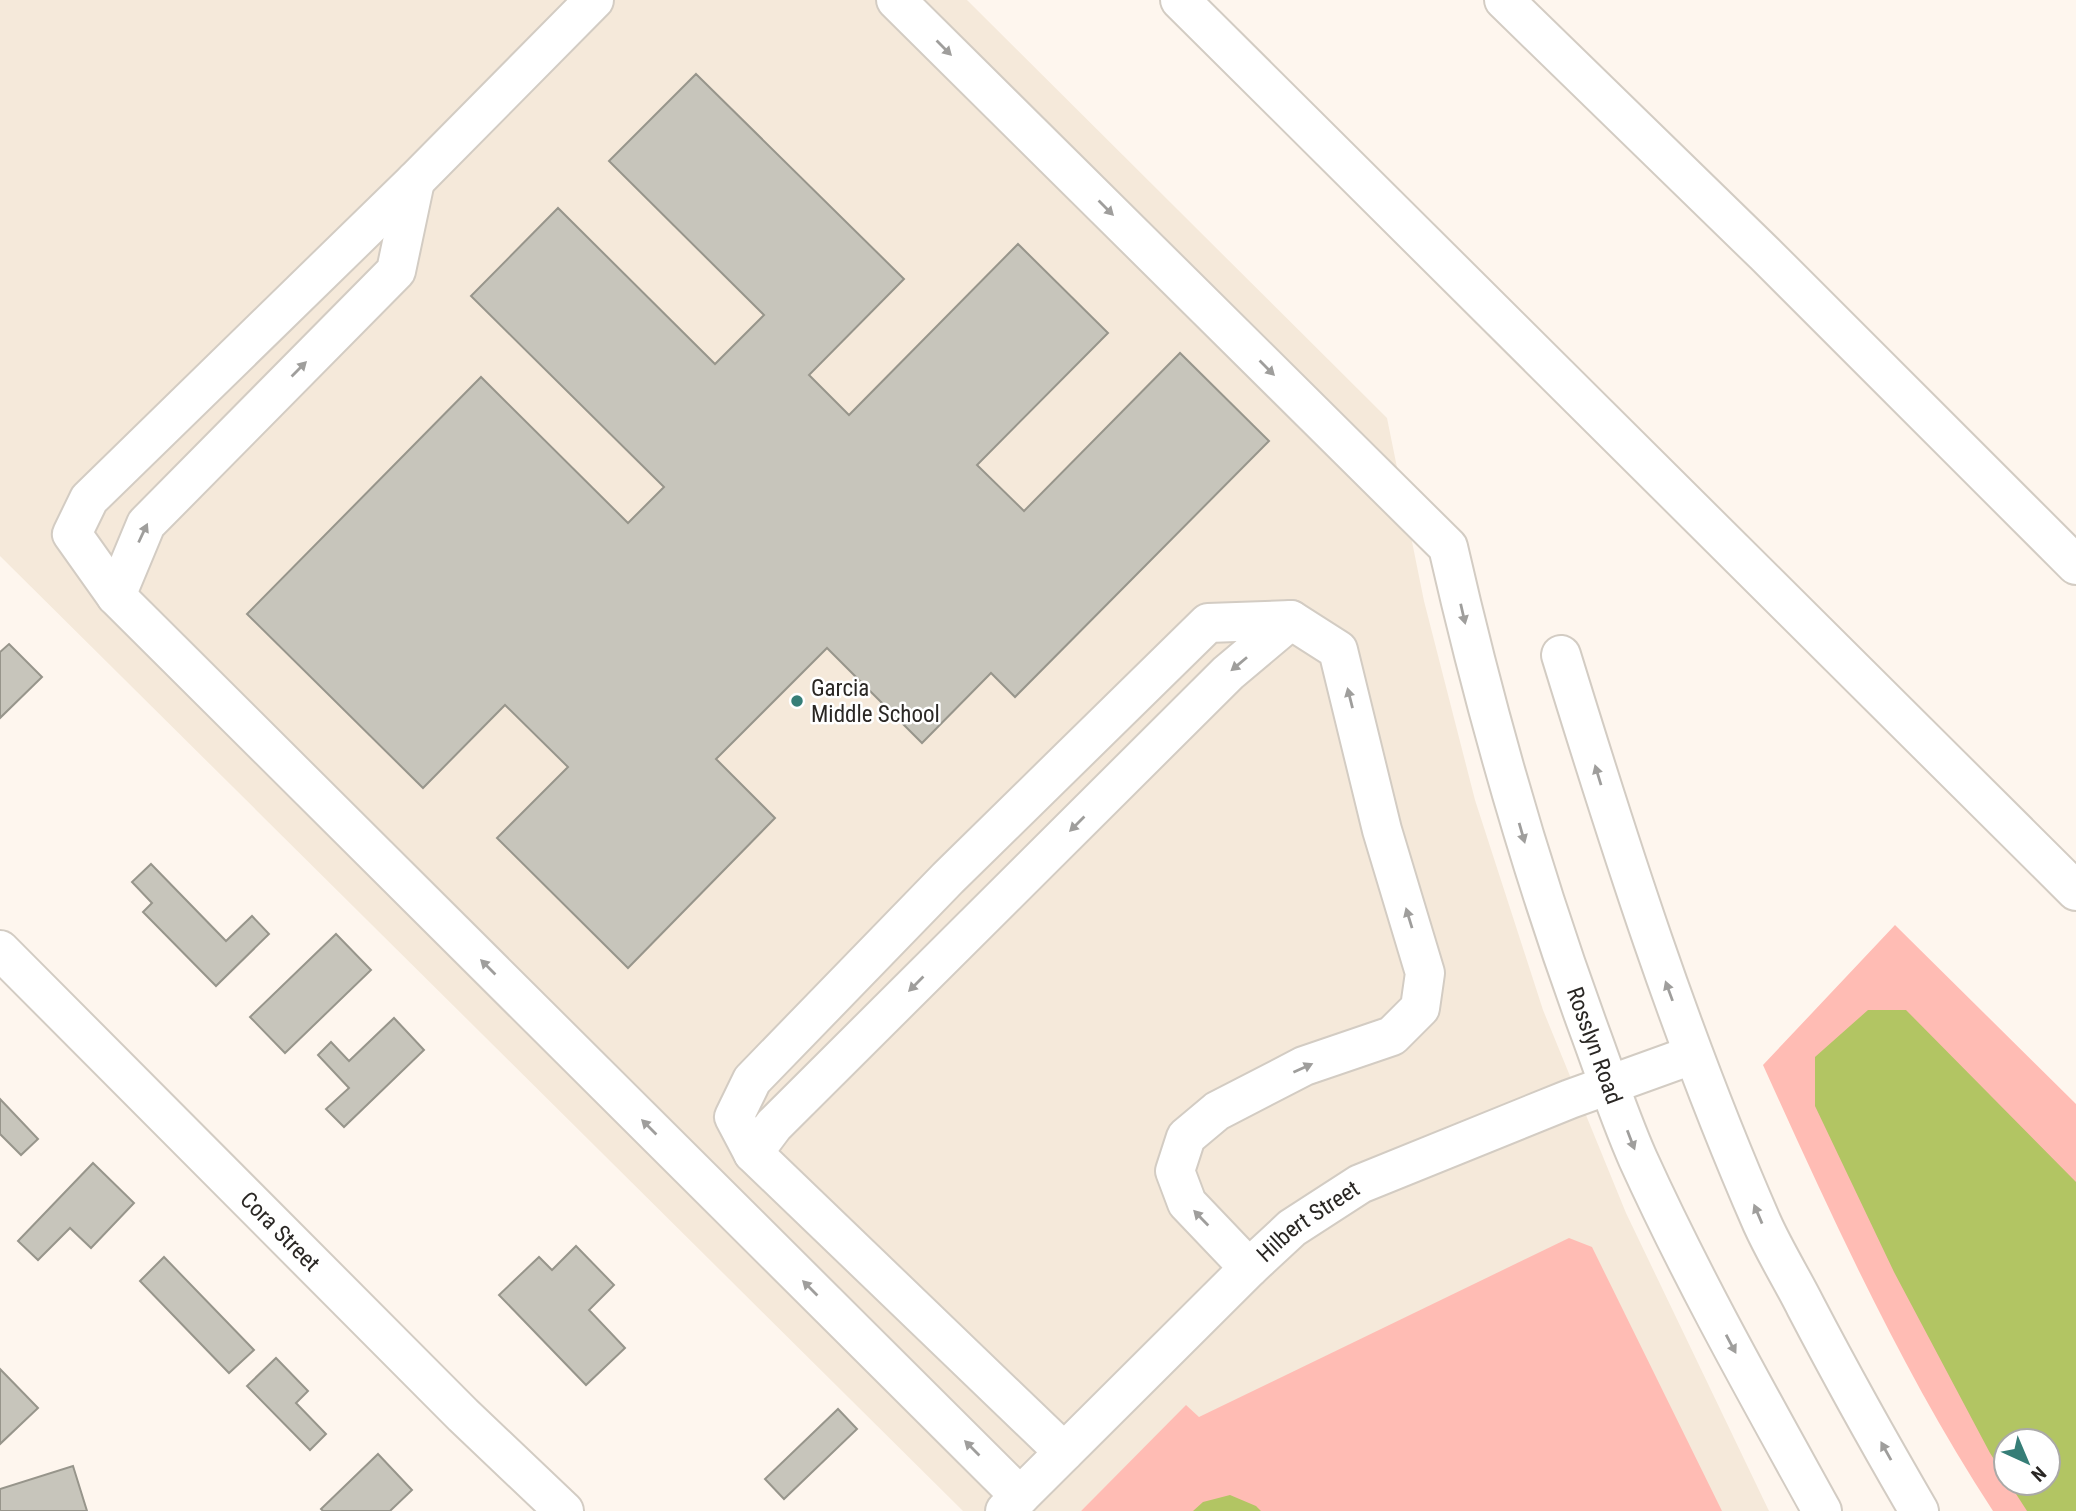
<svg xmlns="http://www.w3.org/2000/svg" width="2076" height="1511" font-family="'Roboto Condensed',sans-serif">
  <rect width="100%" height="100%" fill="#fef6ee"/>
  <!-- built -->
  <path fill="#f5e9da" d="M 0,0 L 967,0 L 1387,418 L 1424,601 L 1475,800 L 1543,1010 L 1626,1213 L 1769,1511 L 1301,1511 L 1186,1406 L 1081,1511 L 963,1511 L 0,556 Z"/>
  <!-- green -->
  <path fill="#ffbcb4" fill-rule="evenodd" d="M 1895,925 L 2076,1104 L 2076,1511 L 1993,1511 C 1901,1370 1832,1217 1763,1065 ZM 2006,1441 L 2048,1441 L 2048,1483 L 2006,1483 Z
    M 1569,1238 L 1592,1247 L 1722,1511 L 1081,1511 L 1186,1405 L 1199,1417 Z"/>
  <!-- water -->
  <path fill="#b2c563" d="M 1868,1010 L 1906,1010 L 2076,1182 L 2076,1511 L 2027,1511 L 2009,1483 L 2048,1483 L 2048,1441 L 2006,1441 L 2006,1478 L 1990,1453 L 1894,1272 L 1815,1106 L 1815,1057 Z
    M 1230,1495 L 1256,1506 L 1261,1511 L 1193,1511 L 1203,1502 Z"/>
  <!-- building -->
  <path fill="#c7c5bb" stroke="#97958b" stroke-width="2" d="M 696,74 L 904,279 L 809,375 L 849,415 L 1018,244 L 1108,333 L 977,465 L 1024,511 L 1180,353 L 1269,441 L 1015,697 L 991,673 L 922,743 L 827,648 L 716,759 L 775,818 L 628,968 L 497,838 L 568,767 L 505,705 L 423,788 L 247,614 L 481,377 L 628,523 L 664,487 L 471,296 L 558,208 L 715,364 L 764,315 L 609,161 Z
    M 9,644 L 42,677 L 0,718 L 0,652 Z
    M 151,864 L 226,941 L 252,916 L 269,934 L 216,986 L 143,912 L 152,903 L 132,882 Z
    M 336,934 L 371,970 L 285,1053 L 250,1017 Z
    M 394,1018 L 424,1050 L 344,1127 L 326,1109 L 349,1088 L 318,1055 L 331,1042 L 349,1061 Z
    M 0,1099 L 38,1139 L 21,1155 L 0,1134 Z
    M 93,1163 L 134,1203 L 91,1248 L 70,1228 L 38,1260 L 18,1241 Z
    M 576,1246 L 614,1285 L 589,1310 L 625,1348 L 586,1385 L 499,1295 L 539,1257 L 552,1270 Z
    M 164,1257 L 254,1350 L 229,1373 L 140,1281 Z
    M 276,1358 L 308,1391 L 296,1403 L 326,1434 L 310,1450 L 247,1386 Z
    M 0,1369 L 38,1408 L 0,1444 Z
    M 838,1409 L 857,1429 L 784,1499 L 765,1479 Z
    M 378,1454 L 412,1490 L 390,1511 L 323,1511 L 321,1509 Z
    M 73,1466 L 87,1511 L 0,1511 L 0,1489 Z"/>
  <g fill="none" stroke-linecap="round" stroke-linejoin="round">
    <!-- minor casing -->
    <g stroke="#d3ccc3" stroke-width="42">
      <g id="minor">
        <path d="M 594,0 L 415,181 L 89,499 L 72,534 L 116,596 L 1020,1496"/>
        <path id="s1" d="M 896,0 L 1448,547 C 1486,713 1532,875 1591,1035 C 1606,1076 1620,1118 1638,1159 C 1693,1280 1758,1395 1822,1511"/>
        <path d="M 1180,0 L 2076,891"/>
        <path d="M 1504,0 L 1766,255 L 2076,565"/>
        <path d="M 116,596 L 146,524 L 396,271 L 415,181"/>
        <path d="M 1561,655 C 1620,847 1681,1038 1762,1223 C 1775,1252 1792,1279 1806,1307 C 1842,1376 1880,1444 1919,1511"/>
        <path id="s2" d="M 0,950 L 463,1415 L 564,1511"/>
        <path d="M 753,1153 L 774,1125 L 1228,673 L 1291,620"/>
        <path d="M 1064,1452 L 753,1153 L 734,1117 L 752,1080 L 948,878 L 1208,623 L 1291,620 L 1338,650 L 1382,830 L 1425,973 L 1420,1008 L 1392,1036 L 1304,1066 L 1217,1111 L 1186,1137 L 1175,1171 L 1187,1203 L 1249,1268"/>
        <path id="s3" d="M 1005,1511 L 1249,1268 L 1292,1228 L 1360,1184 L 1570,1099 L 1692,1055"/>
      </g>
    </g>
    <!-- minor -->
    <use href="#minor" stroke="#fff" stroke-width="38"/>
  </g>
  <!-- one-way arrows -->
  <defs><path id="oneway-solid" d="M-6-.8H1V-3.2L6.5 0L1 3.2V.8H-6Z" transform="scale(1.75)"/></defs>
  <g fill="#9f9e9c">
    <use href="#oneway-solid" transform="translate(944 48) rotate(45)"/>
    <use href="#oneway-solid" transform="translate(1106 208) rotate(45)"/>
    <use href="#oneway-solid" transform="translate(1267 368) rotate(45)"/>
    <use href="#oneway-solid" transform="translate(299 369) rotate(-45)"/>
    <use href="#oneway-solid" transform="translate(143 533) rotate(-65)"/>
    <use href="#oneway-solid" transform="translate(1463 614) rotate(77)"/>
    <use href="#oneway-solid" transform="translate(1239 664) rotate(140)"/>
    <use href="#oneway-solid" transform="translate(1350 698) rotate(-104)"/>
    <use href="#oneway-solid" transform="translate(1598 775) rotate(-107)"/>
    <use href="#oneway-solid" transform="translate(1077 824) rotate(135)"/>
    <use href="#oneway-solid" transform="translate(1522 833) rotate(74)"/>
    <use href="#oneway-solid" transform="translate(1409 918) rotate(-107)"/>
    <use href="#oneway-solid" transform="translate(488 967) rotate(-135)"/>
    <use href="#oneway-solid" transform="translate(916 984) rotate(135)"/>
    <use href="#oneway-solid" transform="translate(1669 991) rotate(-110)"/>
    <use href="#oneway-solid" transform="translate(1303 1068) rotate(-24)"/>
    <use href="#oneway-solid" transform="translate(649 1127) rotate(-135)"/>
    <use href="#oneway-solid" transform="translate(1631 1140) rotate(69)"/>
    <use href="#oneway-solid" transform="translate(1758 1214) rotate(-113)"/>
    <use href="#oneway-solid" transform="translate(1201 1218) rotate(-134)"/>
    <use href="#oneway-solid" transform="translate(810 1288) rotate(-135)"/>
    <use href="#oneway-solid" transform="translate(1731 1344) rotate(62)"/>
    <use href="#oneway-solid" transform="translate(972 1448) rotate(-135)"/>
    <use href="#oneway-solid" transform="translate(1886 1451) rotate(-119)"/>
  </g>
  <!-- markers -->
  <circle fill="#367e77" stroke="#fff" stroke-width="2.5" cx="797" cy="701" r="7"/>
  <g text-anchor="middle" dominant-baseline="central" stroke-width="5" stroke-linejoin="round" paint-order="stroke">
    <!-- poi labels -->
    <g font-size="23" fill="#2a2724" stroke="#fff" text-anchor="start">
      <text x="811" y="688">Garcia<tspan x="811" dy="26">Middle School</tspan></text>
    </g>
    <!-- street labels -->
    <g font-size="23" fill="#2a2724" stroke="#fff">
      <text stroke="none"><textPath href="#s1" startOffset="1297">Rosslyn Road</textPath></text>
      <text stroke="none"><textPath href="#s3" startOffset="420">Hilbert Street</textPath></text>
      <text stroke="none"><textPath href="#s2" startOffset="397">Cora Street</textPath></text>
    </g>
  </g>
  <!-- north arrow -->
  <g transform="translate(2027 1462) rotate(136)"><circle r="33" fill="#ffffff" stroke="#aaa9a7" stroke-width="2"/>
  <path d="M0-5L12 26L0 18L-12 26Z" fill="#367e77"/>
  <text y="-10" font-size="19" font-weight="bold" text-anchor="middle" fill="#2a2724">N</text>
  </g>
</svg>
